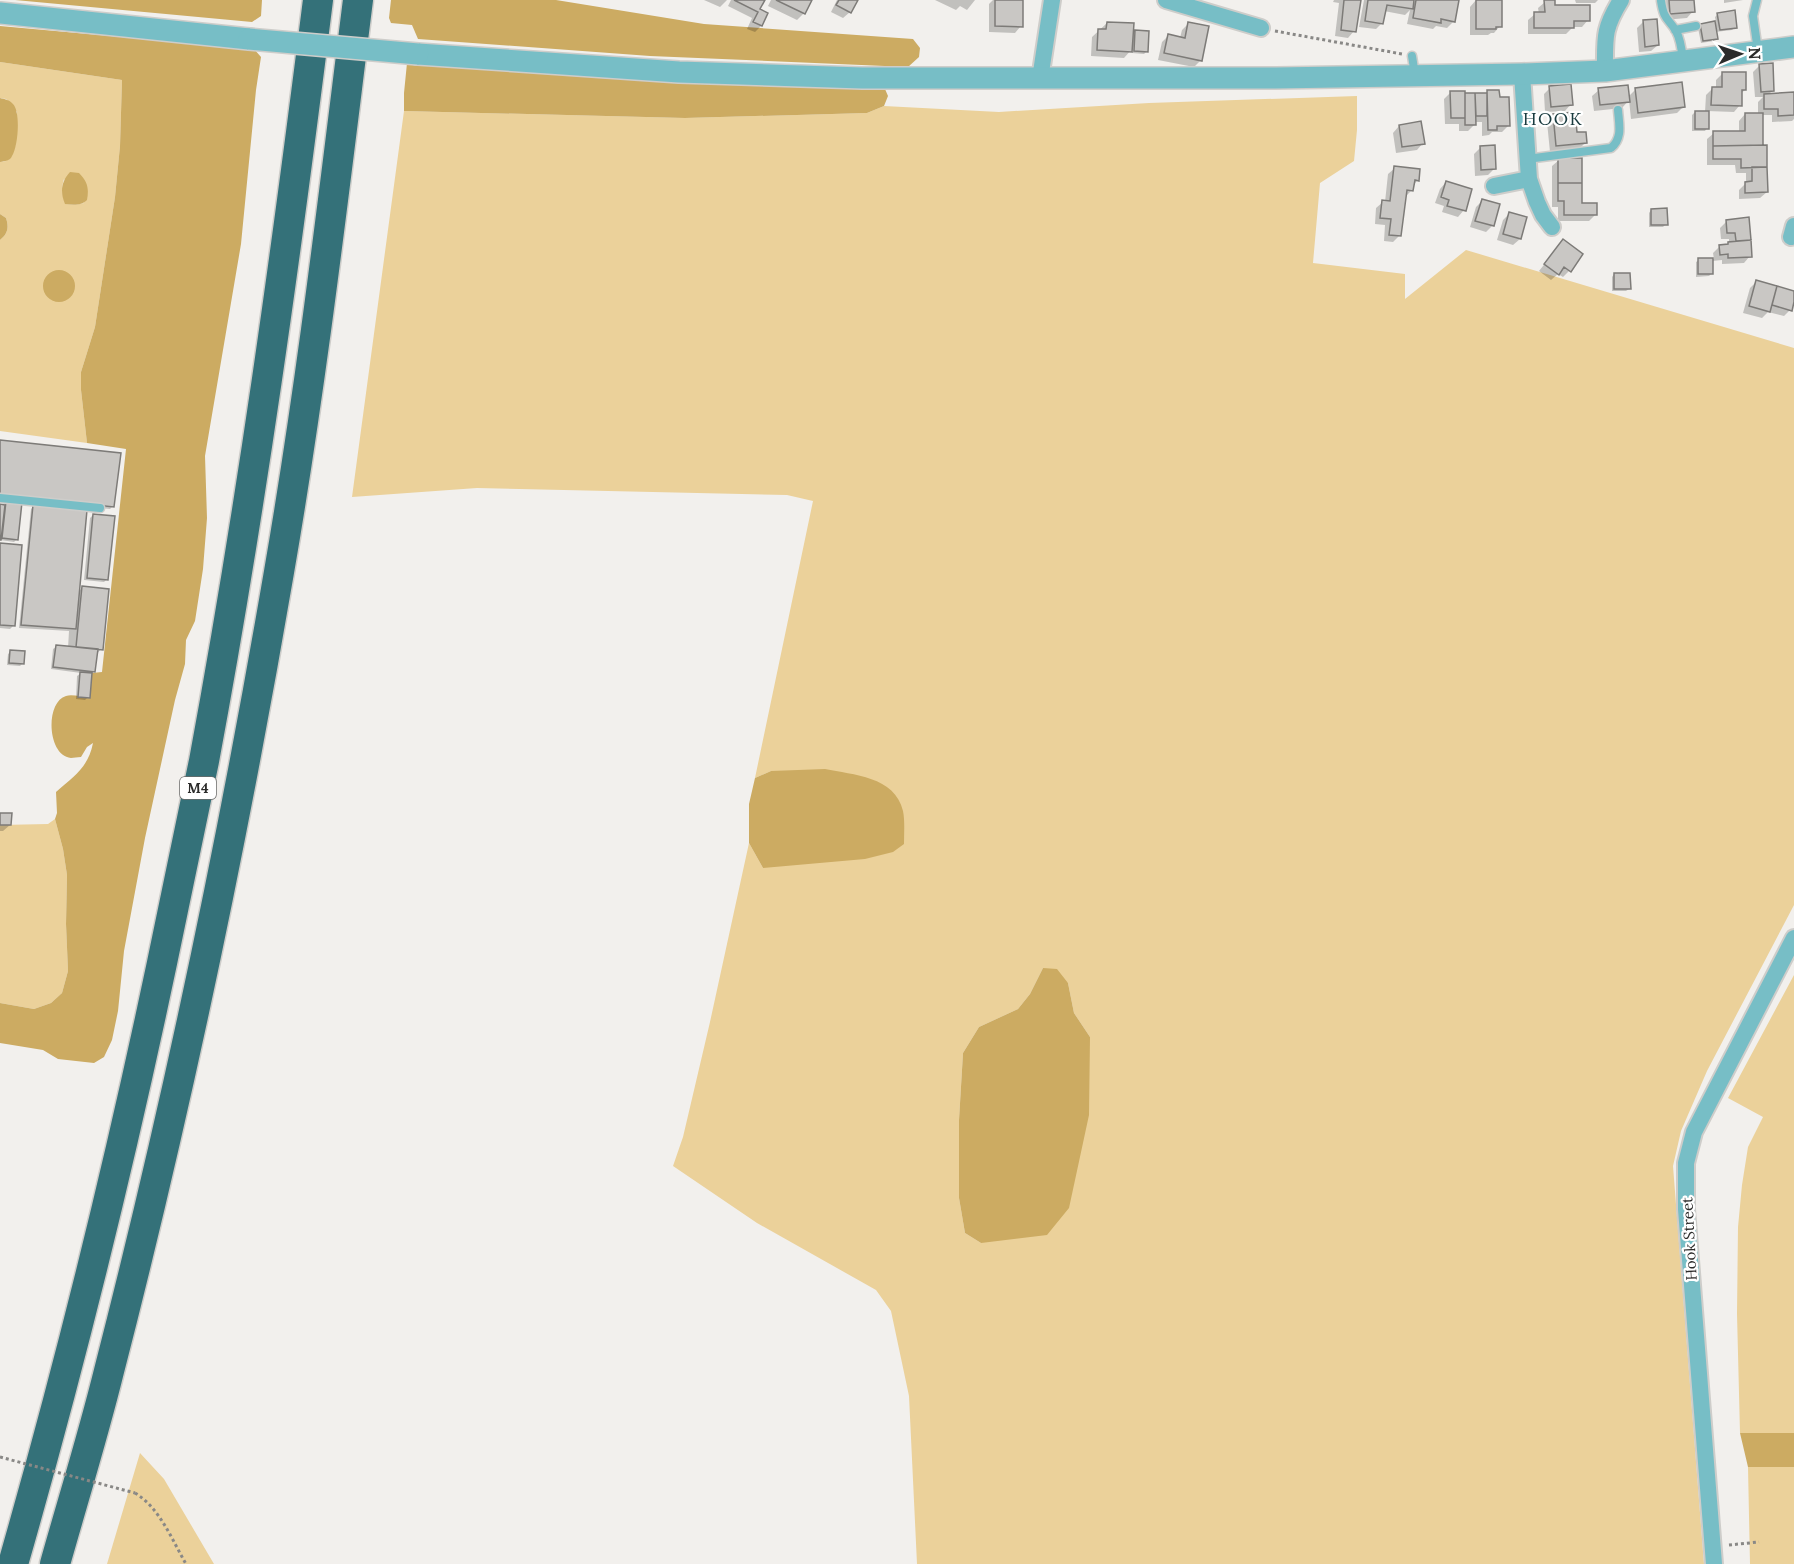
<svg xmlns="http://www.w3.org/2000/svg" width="1794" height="1564" font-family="Lora,serif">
  <rect width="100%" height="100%" fill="#f2f0ed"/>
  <!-- green -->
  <path fill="#ebd19a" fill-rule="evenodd" d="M 0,62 L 122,80 L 120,146 L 115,197 L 95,327 L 81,372 L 81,390 L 87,443 L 0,431 L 0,240 C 8,234 9,227 6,218 L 0,214 L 0,162 L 6,161 L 15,147 L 17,131 L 17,112 L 6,99 L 0,98 ZM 64,179 L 84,203 L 75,205 L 66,204 C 62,196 61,188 64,179 Z
    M 1357,96 L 1357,130 L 1354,161 L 1320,183 L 1313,263 L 1405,274 L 1405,299 L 1466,250 L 1794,348 L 1794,905 L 1707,1071 L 1681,1131 L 1673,1166 L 1704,1564 L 917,1564 L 909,1396 L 891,1311 L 876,1290 L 757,1223 L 673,1166 L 683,1137 L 710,1022 L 749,843 L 763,868 L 771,771 L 755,778 L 813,501 L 787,495 L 477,488 L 352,497 L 404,111 L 685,118 L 867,113 L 884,106 L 999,112 L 1149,103 ZM 1043,968 L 1068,983 L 1074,1013 L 1090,1037 L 981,1243 L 965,1233 L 959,1198 L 959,1120 L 963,1053 L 979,1027 L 1018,1009 L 1030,994 Z
    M 55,819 L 63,849 L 67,875 L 66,924 L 68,971 L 62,993 L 51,1003 L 34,1009 L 0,1003 L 0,825 L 48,824 Z
    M 1794,975 L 1794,1433 L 1740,1433 L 1737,1314 L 1738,1227 L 1742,1185 L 1748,1147 L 1763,1117 L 1728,1098 Z
    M 140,1453 L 164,1479 L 214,1564 L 107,1564 Z
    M 1748,1467 L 1794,1467 L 1794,1564 L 1750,1564 Z"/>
  <!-- forest -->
  <path fill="#ccab62" d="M 15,0 L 262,0 L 261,16 L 252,22 Z
    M 391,0 L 556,0 L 704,24 L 913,39 L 920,48 L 919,57 L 908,67 L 650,56 L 418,39 L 412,25 L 391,23 L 389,18 Z
    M 0,26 L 254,49 L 261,57 L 256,90 L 241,244 L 205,456 L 207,518 L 203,569 L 195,621 L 186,640 L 185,664 L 175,700 L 145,838 L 124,951 L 118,1011 L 112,1040 L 104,1057 L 94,1063 L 58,1059 L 43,1050 L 0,1043 L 0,1003 L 34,1009 L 51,1003 L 62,993 L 68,971 L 66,924 L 67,875 L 63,849 L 55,819 L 57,813 L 56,792 C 74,776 88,768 93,743 L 87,747 L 81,757 C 77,757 74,758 71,758 C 47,756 45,702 66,696 C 72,694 82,697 89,698 L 92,673 L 102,672 L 126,449 L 87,443 L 81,390 L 81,372 L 95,327 L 115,197 L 120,146 L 122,80 L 0,62 Z
    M 407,63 L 869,87 L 885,89 L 888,96 L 884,106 L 867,113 L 685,118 L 404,111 L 404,93 Z
    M 0,98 C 4,99 10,100 13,104 C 21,112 18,147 12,156 C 10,161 5,161 0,162 Z
    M 70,172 L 79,173 C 88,182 89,189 87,200 C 81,206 73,205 65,204 C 60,192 61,182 70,172 Z
    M 0,214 L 6,218 C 9,227 8,234 0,240 Z
    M43 286a16 16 0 1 1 32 0a16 16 0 1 1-32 0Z
    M 825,769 C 853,775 895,776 903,811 C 905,821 904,833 904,844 L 893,852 L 865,859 L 763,868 L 749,843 L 749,804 L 755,778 L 771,771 Z
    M 1043,968 L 1057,969 L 1068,983 L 1074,1013 L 1090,1037 L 1089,1115 L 1069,1208 L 1047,1235 L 981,1243 L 965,1233 L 959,1198 L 959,1120 L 963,1053 L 979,1027 L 1018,1009 L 1030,994 Z
    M 1740,1433 L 1794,1433 L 1794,1467 L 1748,1467 Z"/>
  <!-- shadow -->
  <path fill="#0003" d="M 704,0 L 727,0 L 720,7 Z
    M 731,0 L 763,0 L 758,10 L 761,26 L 755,32 L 747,29 L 752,18 L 728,6 Z
    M 771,0 L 810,0 L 804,13 L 797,20 L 768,6 Z
    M 837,0 L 856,0 L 850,12 L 843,18 L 831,12 Z
    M 935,0 L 975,0 L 967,10 L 960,6 L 956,10 Z
    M 993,0 L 1022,0 L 1021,26 L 1015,33 L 989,32 L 989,4 Z
    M 1334,0 L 1359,0 L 1354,31 L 1348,38 L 1335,36 L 1339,3 L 1333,2 Z
    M 1364,0 L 1413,0 L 1412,2 L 1414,0 L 1458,0 L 1454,21 L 1447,28 L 1436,26 L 1433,29 L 1407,24 L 1410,10 L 1405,15 L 1384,11 L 1382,23 L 1376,29 L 1359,27 Z
    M 1476,0 L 1500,0 L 1500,26 L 1494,33 L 1491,33 L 1488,35 L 1470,35 L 1470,7 Z
    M 1575,0 L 1598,0 L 1595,3 L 1576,3 Z
    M 1663,0 L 1693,0 L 1693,11 L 1687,18 L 1664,20 Z
    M 1724,0 L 1743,0 L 1724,3 Z
    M 1545,2 L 1553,6 L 1588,20 L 1582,27 L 1573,27 L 1566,34 L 1528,34 L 1528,20 L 1535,14 L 1539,14 L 1538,8 Z
    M 1718,14 L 1735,27 L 1732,30 L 1715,32 L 1716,38 L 1714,41 L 1701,43 L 1698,28 L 1701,25 L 1716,23 L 1715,17 Z
    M 1643,22 L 1658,45 L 1651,51 L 1639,52 L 1637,28 Z
    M 1107,23 L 1131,36 L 1136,32 L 1147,51 L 1144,54 L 1132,53 L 1132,49 L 1124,58 L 1091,56 L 1092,37 Z
    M 1189,23 L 1207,27 L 1200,61 L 1194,67 L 1158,60 L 1162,42 L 1168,36 L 1180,38 L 1182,30 Z
    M 1760,65 L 1773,90 L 1768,95 L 1794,94 L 1794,119 L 1792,121 L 1772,122 L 1772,115 L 1762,115 L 1762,147 L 1767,192 L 1760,198 L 1739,199 L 1739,190 L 1746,183 L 1746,173 L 1736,173 L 1735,165 L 1707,165 L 1707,139 L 1714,133 L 1739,132 L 1739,121 L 1745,114 L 1758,114 L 1758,102 L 1763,97 L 1755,97 L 1753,72 Z
    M 1723,73 L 1745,90 L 1740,94 L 1740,105 L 1734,112 L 1707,111 L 1707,128 L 1705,131 L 1692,131 L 1692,115 L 1695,112 L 1705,112 L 1706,95 L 1712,89 L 1716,89 L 1716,80 Z
    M 1550,88 L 1571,104 L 1565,111 L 1545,112 L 1544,94 Z
    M 1599,90 L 1628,97 L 1635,90 L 1684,106 L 1677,113 L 1631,119 L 1629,100 L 1622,108 L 1594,111 L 1592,96 Z
    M 1451,92 L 1463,95 L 1484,95 L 1487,92 L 1498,99 L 1509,125 L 1502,132 L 1492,132 L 1489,135 L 1482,136 L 1482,122 L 1475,122 L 1475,124 L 1468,131 L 1459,131 L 1459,124 L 1445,124 L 1444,99 Z
    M 1554,116 L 1586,142 L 1579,149 L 1550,152 L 1547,122 Z
    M 1399,126 L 1423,143 L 1417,150 L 1396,153 L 1393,133 Z
    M 1480,148 L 1495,168 L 1488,175 L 1475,176 L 1474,154 Z
    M 1559,160 L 1581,204 L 1595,215 L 1589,221 L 1558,221 L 1558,207 L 1552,207 L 1552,166 Z
    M 1395,168 L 1418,180 L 1412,186 L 1412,190 L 1405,197 L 1400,235 L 1393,242 L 1384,241 L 1385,225 L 1375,224 L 1376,208 L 1383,202 L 1385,202 L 1388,174 Z
    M 1446,182 L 1464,210 L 1458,217 L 1442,212 L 1444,206 L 1435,203 L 1440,189 Z
    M 1482,201 L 1493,225 L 1486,232 L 1470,227 L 1476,207 Z
    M 1651,210 L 1666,224 L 1663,227 L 1649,227 L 1649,213 Z
    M 1509,214 L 1520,239 L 1513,245 L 1497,240 L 1503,220 Z
    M 1748,219 L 1750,256 L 1744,263 L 1722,264 L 1722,260 L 1712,261 L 1712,273 L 1709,276 L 1696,277 L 1696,262 L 1699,260 L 1714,259 L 1713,253 L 1720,246 L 1729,244 L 1729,239 L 1721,239 L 1720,228 L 1726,222 Z
    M 1563,241 L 1569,271 L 1563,277 L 1558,274 L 1551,280 L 1539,271 Z
    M 1614,274 L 1629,289 L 1626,291 L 1612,291 L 1612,277 Z
    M 1756,282 L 1794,292 L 1790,310 L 1784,316 L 1768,312 L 1762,318 L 1743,313 L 1750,288 Z
    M 0,441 L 113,506 L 110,509 L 0,497 Z
    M 7,502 L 17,539 L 14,542 L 0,540 L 0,506 Z
    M 34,506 L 78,592 L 83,587 L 101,649 L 96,655 L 94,671 L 90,675 L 88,697 L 85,700 L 76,699 L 77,676 L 81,673 L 51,669 L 53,649 L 56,647 L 68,648 L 69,631 L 19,628 L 31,509 Z
    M 93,515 L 107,579 L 104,582 L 84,580 L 90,518 Z
    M 0,544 L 13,626 L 10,629 L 0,628 Z
    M 11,651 L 23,663 L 20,666 L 7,665 L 8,654 Z
    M 0,814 L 10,825 L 3,831 L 0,831 Z"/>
  <!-- building -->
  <path fill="#c9c7c4" stroke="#7d7b78" stroke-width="1.5" d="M 734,0 L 765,0 L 760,9 L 768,13 L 762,26 L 753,22 L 758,12 Z
    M 776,0 L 812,0 L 805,14 Z
    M 839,0 L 858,0 L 851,13 L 836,5 Z
    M 995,0 L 1023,0 L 1023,27 L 995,26 Z
    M 1344,0 L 1361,0 L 1356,32 L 1341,30 Z
    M 1368,0 L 1414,0 L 1413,9 L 1387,5 L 1383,24 L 1365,21 Z
    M 1416,0 L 1459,0 L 1455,22 L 1441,19 L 1441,23 L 1413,18 Z
    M 1476,0 L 1502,0 L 1502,27 L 1496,27 L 1496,29 L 1476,29 Z
    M 1544,0 L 1555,0 L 1555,5 L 1590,5 L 1590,21 L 1574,21 L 1574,28 L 1534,28 L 1534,12 L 1545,12 Z
    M 1669,0 L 1694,0 L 1695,12 L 1670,14 Z
    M 1735,10 L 1737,28 L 1720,30 L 1717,13 Z
    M 1657,19 L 1659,45 L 1645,47 L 1643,20 Z
    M 1715,21 L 1718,39 L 1703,41 L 1700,24 Z
    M 1107,22 L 1134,23 L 1132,52 L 1097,50 L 1098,29 L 1106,29 Z
    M 1188,22 L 1209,26 L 1202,61 L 1164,53 L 1168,34 L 1185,38 Z
    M 1135,30 L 1149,31 L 1148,52 L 1134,51 Z
    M 1773,63 L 1774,91 L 1761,92 L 1759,64 Z
    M 1722,72 L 1746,72 L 1746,90 L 1742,90 L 1742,106 L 1711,105 L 1712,87 L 1722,87 Z
    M 1682,82 L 1685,107 L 1638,113 L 1635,88 Z
    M 1571,84 L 1573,105 L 1551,107 L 1549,86 Z
    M 1628,85 L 1630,102 L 1600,105 L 1598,88 Z
    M 1487,90 L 1499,90 L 1500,97 L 1509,97 L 1510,126 L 1497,126 L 1497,130 L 1488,130 Z
    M 1450,91 L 1465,91 L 1465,118 L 1451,118 Z
    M 1794,92 L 1794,115 L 1778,116 L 1778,109 L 1764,109 L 1764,94 Z
    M 1465,93 L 1475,93 L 1476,125 L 1465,125 Z
    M 1475,93 L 1487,93 L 1487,116 L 1476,116 Z
    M 1695,111 L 1709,111 L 1709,129 L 1695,129 Z
    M 1575,112 L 1577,132 L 1586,132 L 1587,143 L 1556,146 L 1553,114 Z
    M 1745,113 L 1763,113 L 1763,145 L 1713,146 L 1713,131 L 1745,131 Z
    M 1421,121 L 1425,144 L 1402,147 L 1399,125 Z
    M 1495,145 L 1496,169 L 1481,170 L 1480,146 Z
    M 1767,145 L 1767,167 L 1741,168 L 1741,159 L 1713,159 L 1713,146 Z
    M 1558,158 L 1582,158 L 1582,183 L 1558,183 Z
    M 1394,166 L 1420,169 L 1419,181 L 1415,180 L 1413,191 L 1407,190 L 1401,236 L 1389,235 L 1391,219 L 1380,218 L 1382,200 L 1390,201 Z
    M 1752,167 L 1767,167 L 1768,192 L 1745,193 L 1745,182 L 1752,181 Z
    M 1446,181 L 1472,189 L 1466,211 L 1447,206 L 1449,200 L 1441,197 Z
    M 1558,183 L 1582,183 L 1582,203 L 1597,203 L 1597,215 L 1564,215 L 1564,201 L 1558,201 Z
    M 1482,199 L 1500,204 L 1494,226 L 1475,221 Z
    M 1667,208 L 1668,225 L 1651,225 L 1651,209 Z
    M 1509,212 L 1527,217 L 1521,239 L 1503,234 Z
    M 1749,217 L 1751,240 L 1736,241 L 1735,233 L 1727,233 L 1726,220 Z
    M 1563,239 L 1583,254 L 1571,272 L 1564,267 L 1559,275 L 1544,264 Z
    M 1751,240 L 1752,257 L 1728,258 L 1728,254 L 1720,255 L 1719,245 L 1728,244 L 1728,242 Z
    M 1698,258 L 1713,258 L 1713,274 L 1698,274 Z
    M 1614,273 L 1630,273 L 1631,289 L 1614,289 Z
    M 1756,280 L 1777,286 L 1770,312 L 1749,306 Z
    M 1777,286 L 1794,291 L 1794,302 L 1792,311 L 1772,305 Z
    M 0,440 L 121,453 L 114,507 L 0,495 Z
    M 6,501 L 22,502 L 18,540 L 2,538 Z
    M 0,504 L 5,505 L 1,540 L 0,540 Z
    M 33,505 L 87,510 L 76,629 L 21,625 Z
    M 93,514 L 115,516 L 108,580 L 87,578 Z
    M 0,543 L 22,545 L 15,626 L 0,625 Z
    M 82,586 L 109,589 L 103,650 L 76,647 Z
    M 56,645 L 98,649 L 95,672 L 53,667 Z
    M 10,650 L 25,651 L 24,664 L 9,663 Z
    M 80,672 L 92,673 L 90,698 L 78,697 Z
    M 0,813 L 12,813 L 11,825 L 0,825 Z"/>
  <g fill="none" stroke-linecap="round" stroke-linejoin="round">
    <!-- service casing -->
    <g stroke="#cecdca" stroke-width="11">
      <path id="service" d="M 1757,0 L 1753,16 L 1758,51
        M 1661,1 C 1664,20 1667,17 1676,31 C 1681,40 1682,51 1683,61
        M 1675,30 L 1696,26
        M 1412,56 L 1415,75
        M 1527,159 L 1611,148 C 1623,138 1619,124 1618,110
        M 0,498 L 100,508"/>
    </g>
    <!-- minor casing -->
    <g stroke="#cecdca" stroke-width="20">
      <path id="minor" d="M 1166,0 L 1261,28
        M 1605,71 C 1605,38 1603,29 1621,0
        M 1522,74 L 1529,179 L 1537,202 L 1543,215 L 1552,227
        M 1040,79 L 1052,0
        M 1494,186 L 1529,179
        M 1791,237 L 1794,226
        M 1714,1564 L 1686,1209 L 1686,1163 L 1694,1132 L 1794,938"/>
    </g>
    <!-- tertiary casing -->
    <g stroke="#cecdca" stroke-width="24">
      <path id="tertiary" d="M 0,13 L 249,39
        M 418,54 L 679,72 L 862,78 L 1276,78 L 1522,74 L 1605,71 L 1794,47"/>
    </g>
    <!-- motorway casing -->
    <g stroke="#cecdca" stroke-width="33">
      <path id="motorway" d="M 13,1564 C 75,1348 128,1130 173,910 C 183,860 194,811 204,761 C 251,509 286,255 318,0
        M 55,1564 C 73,1500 93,1436 109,1371 C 177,1107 233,840 279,572 C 312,382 334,191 358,0"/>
    </g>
    <!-- path -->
    <path stroke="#898886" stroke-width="3" stroke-dasharray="3 3" stroke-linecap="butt" d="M 1275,31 L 1402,54
      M 135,1493 C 160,1508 172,1540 186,1564
      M 1729,1545 L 1759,1542"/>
    <!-- service -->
    <use href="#service" stroke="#77bec6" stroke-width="8"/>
    <!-- minor -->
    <use href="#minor" stroke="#77bec6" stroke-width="16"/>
    <!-- tertiary -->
    <use href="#tertiary" stroke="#77bec6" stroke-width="21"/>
    <!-- motorway -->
    <use href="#motorway" stroke="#347179" stroke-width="30"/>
    <!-- tertiary-bridge casing -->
    <g stroke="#cecdca" stroke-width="24" stroke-linecap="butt">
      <path id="tertiary-bridge" d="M 249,39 L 418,54"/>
    </g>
    <!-- path-bridge -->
    <path stroke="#898886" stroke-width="3" stroke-dasharray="3 3" stroke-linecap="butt" d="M 0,1457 L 135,1493"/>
    <!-- tertiary-bridge -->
    <use href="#tertiary-bridge" stroke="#77bec6" stroke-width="21"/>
  </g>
  <g text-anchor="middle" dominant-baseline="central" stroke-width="4.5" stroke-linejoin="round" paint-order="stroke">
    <!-- shield labels -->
    <rect fill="#fff" stroke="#6b6b6a" stroke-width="1.5" x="180" y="777" width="36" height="22" rx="4.5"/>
    <g font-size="14" font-weight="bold" fill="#2b2b2a">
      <text x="198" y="788">M4</text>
    </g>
    <!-- street labels -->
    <g font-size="15" fill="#2b2b2a" stroke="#fff">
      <text transform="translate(1689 1239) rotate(-93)">Hook Street</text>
    </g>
    <!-- quarter labels -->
    <g font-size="18" letter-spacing="1.5" fill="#193b3f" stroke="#fff">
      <text x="1553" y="118">HOOK</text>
    </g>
  </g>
  <!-- north arrow -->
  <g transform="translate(1740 54) rotate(88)" stroke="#ffffff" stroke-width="4.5" paint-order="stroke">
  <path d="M0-4.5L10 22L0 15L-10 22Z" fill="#2b2b2a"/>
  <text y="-9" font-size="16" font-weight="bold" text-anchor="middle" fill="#2b2b2a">N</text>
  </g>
</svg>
